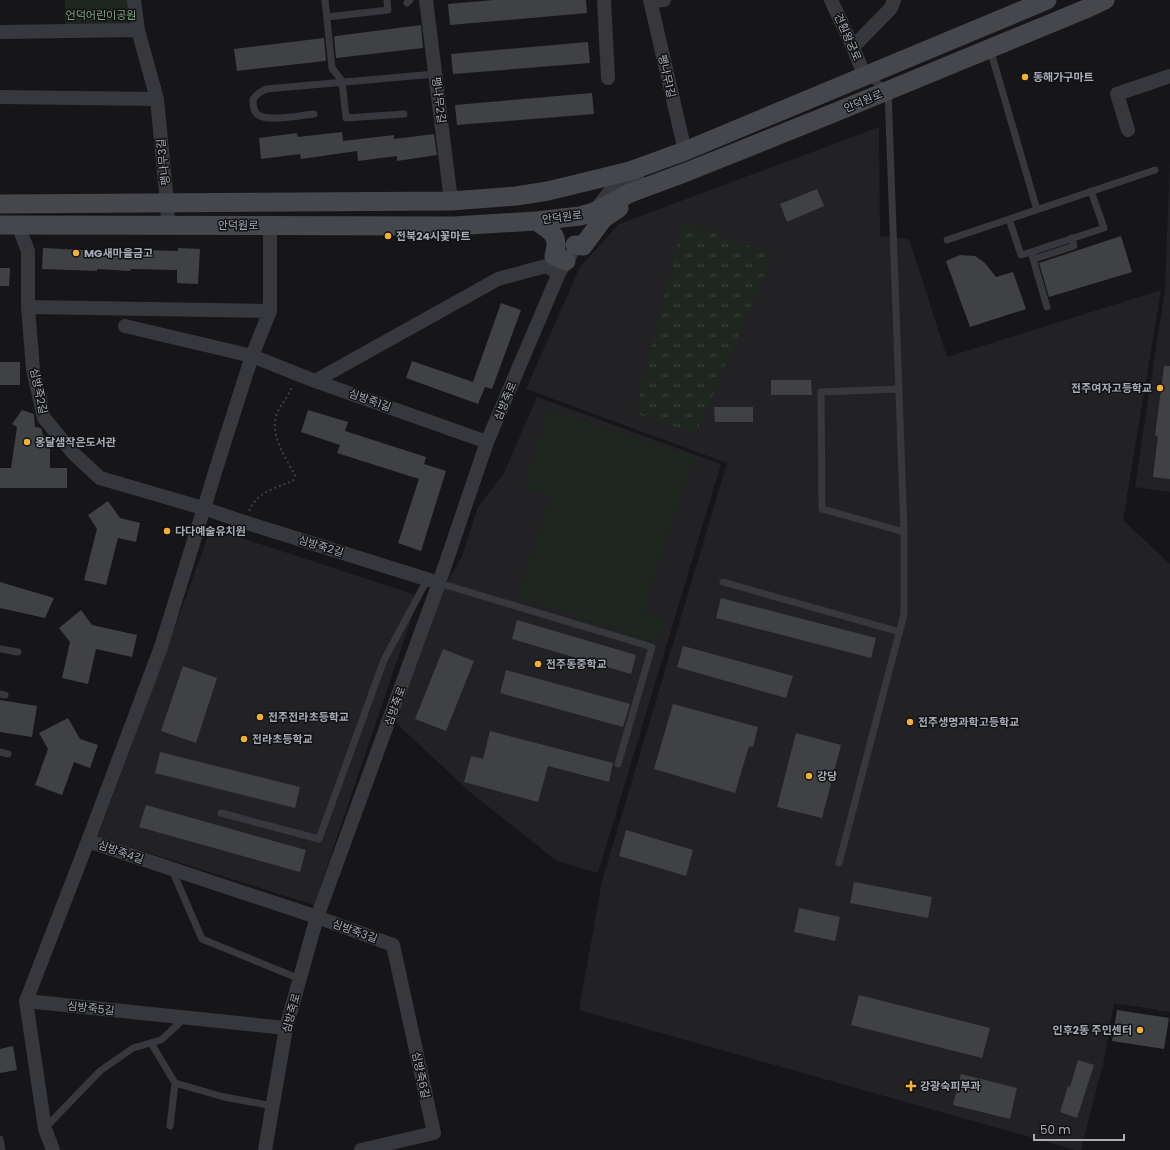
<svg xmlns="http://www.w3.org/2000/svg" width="1170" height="1150" font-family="Poppins,'Noto Sans KR',sans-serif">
  <defs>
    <pattern id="grass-tufts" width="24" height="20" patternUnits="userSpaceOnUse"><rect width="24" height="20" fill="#1e261f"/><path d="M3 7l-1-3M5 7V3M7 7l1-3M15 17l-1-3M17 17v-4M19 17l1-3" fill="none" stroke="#3c433d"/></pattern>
  </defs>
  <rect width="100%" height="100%" fill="#161618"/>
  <!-- built -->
  <path fill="#222225" d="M 879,127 L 880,236 L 909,239 L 947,357 L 1161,290 L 1123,520 L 1170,564 L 1170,1012 L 1114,1003 L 1105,1056 L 1081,1150 L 1076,1150 L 579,1010 L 602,881 L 727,463 L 526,389 L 580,267 L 619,224 Z
    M 1170,158 L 1170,492 L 1135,487 L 1165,289 Z
    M 537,397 L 721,464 L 598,873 L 557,861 L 471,793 L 396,723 L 435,604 L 462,556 L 478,507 L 504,473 Z
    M 211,528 L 419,596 L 314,905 L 98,837 Z"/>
  <!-- grass -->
  <path fill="url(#grass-tufts)" d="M 683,222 L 773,255 L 696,434 L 635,413 Z"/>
  <!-- green -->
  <path fill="#1e261f" d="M 65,0 L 134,0 L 138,30 L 65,31 Z
    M 549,410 L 694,458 L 642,613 L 665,620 L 657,643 L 518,596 L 551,497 L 523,488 Z"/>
  <!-- building -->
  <path fill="#404145" d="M 494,0 L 586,0 L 587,13 L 450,25 L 448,4 Z
    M 421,25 L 423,48 L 336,58 L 334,37 L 336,36 Z
    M 324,38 L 326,60 L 325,61 L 237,71 L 234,49 Z
    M 588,42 L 590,63 L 453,74 L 451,54 Z
    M 592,93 L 594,114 L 457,125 L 455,105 Z
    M 342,132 L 343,141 L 394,135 L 394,139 L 434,134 L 437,155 L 397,161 L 397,156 L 358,161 L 357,151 L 301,159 L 300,154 L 261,159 L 259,138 L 297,133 L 298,137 Z
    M 817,189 L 824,206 L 787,222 L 780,204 Z
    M 1121,236 L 1132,272 L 1049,297 L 1039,263 Z
    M 43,248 L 142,253 L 142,250 L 178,251 L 178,248 L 200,249 L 198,284 L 177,283 L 177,270 L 131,269 L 130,271 L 97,269 L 97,271 L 42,269 Z
    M 960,255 L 975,256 L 985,263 L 996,277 L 1013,272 L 1026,309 L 970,327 L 946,261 Z
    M 0,268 L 10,268 L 9,286 L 0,286 Z
    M 501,303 L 521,310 L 492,389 L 485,387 L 478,404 L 406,378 L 412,361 L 473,382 Z
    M 0,362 L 20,362 L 20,385 L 0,385 Z
    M 1164,366 L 1170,366 L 1170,479 L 1153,477 L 1158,436 L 1155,436 Z
    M 771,380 L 811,380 L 812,395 L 771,395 Z
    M 714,407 L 753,407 L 753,422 L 715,422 Z
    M 22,410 L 34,414 L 35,427 L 41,428 L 43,435 L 50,438 L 50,468 L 67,468 L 67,488 L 0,488 L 0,468 L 11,468 L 17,427 L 12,424 Z
    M 308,410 L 348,422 L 345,431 L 426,457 L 424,464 L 446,471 L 421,551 L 398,543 L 419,479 L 337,453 L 340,445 L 301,432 Z
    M 108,501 L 120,518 L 140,523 L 136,542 L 118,538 L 106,585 L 84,580 L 97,529 L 88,515 Z
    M 0,582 L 54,598 L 45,618 L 0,608 Z
    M 721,598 L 876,638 L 871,658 L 716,618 Z
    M 81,610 L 92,625 L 137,635 L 132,657 L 96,649 L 88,684 L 62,678 L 70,642 L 59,628 Z
    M 517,620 L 636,655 L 631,674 L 512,639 Z
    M 683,646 L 793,676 L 786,698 L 677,667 Z
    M 443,649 L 474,661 L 446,731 L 415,719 Z
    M 183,666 L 217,678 L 196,743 L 161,731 Z
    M 506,670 L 630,704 L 623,727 L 500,693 Z
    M 0,700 L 37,706 L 32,737 L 0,732 Z
    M 673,704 L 758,727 L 753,747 L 749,746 L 735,793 L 654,769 Z
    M 68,718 L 80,739 L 98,745 L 90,768 L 74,762 L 62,795 L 35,785 L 48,749 L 39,733 Z
    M 490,731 L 613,763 L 609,782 L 548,766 L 538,802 L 464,782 L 471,756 L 483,759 Z
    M 796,733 L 841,745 L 822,818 L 777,807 Z
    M 160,752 L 300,787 L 295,808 L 155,773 Z
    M 146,805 L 306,850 L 300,872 L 139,827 Z
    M 626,830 L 693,850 L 686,876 L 619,856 Z
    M 854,882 L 932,897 L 928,918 L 850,903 Z
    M 799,908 L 840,917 L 835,941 L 794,932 Z
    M 859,995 L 990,1028 L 982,1058 L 851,1025 Z
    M 1117,1010 L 1169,1018 L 1164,1049 L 1112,1041 Z
    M 13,1046 L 17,1070 L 0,1073 L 0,1049 Z
    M 1078,1060 L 1094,1065 L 1077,1118 L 1060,1112 L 1068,1086 L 1070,1087 Z
    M 961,1074 L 1017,1088 L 1010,1119 L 953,1105 Z"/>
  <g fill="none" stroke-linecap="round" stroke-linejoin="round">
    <!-- path -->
    <path stroke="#3d3f44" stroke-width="2" stroke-dasharray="2 3" stroke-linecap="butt" d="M 249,511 C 257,492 275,488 293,481 L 295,475 C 285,457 269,434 277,413 C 281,403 289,397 292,386"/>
    <!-- lane -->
    <path stroke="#37383d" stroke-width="7" d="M 325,0 L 332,68 L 342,81 L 346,118 L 404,114
      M 407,3 L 410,0
      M 327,17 L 388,10 L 387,0
      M 990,49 L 1037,210
      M 314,114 C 302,115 266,123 257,114 C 253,110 253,105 253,99 L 259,93 L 266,89 L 435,74
      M 1009,219 L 1021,255 L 1031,252
      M 947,240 L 1155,170
      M 1034,259 L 1074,246 L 1072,238
      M 1047,307 L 1031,252 L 1104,228 L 1091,191
      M 899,389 L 821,392 L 822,509 L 904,532
      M 723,582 L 900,632
      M 439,583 L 652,647 L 618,764
      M 0,649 L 18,652
      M 0,694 L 5,695
      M 0,752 L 8,754
      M 221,813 L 319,839 L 384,660 L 427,580
      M 839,863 L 904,614 L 904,532 L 888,90 L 868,77
      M 172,870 L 202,939 L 300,979
      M 151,1043 L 175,1083 L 170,1126
      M 175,1083 L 224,1097 L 273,1106
      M 45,1128 L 100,1071 L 133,1048 L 161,1040 L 185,1018
      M 0,1139 L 2,1150"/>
    <!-- street -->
    <path stroke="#37383d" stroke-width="14" d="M 134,0 L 138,30 L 157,99 L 167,203 L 168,226
      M 426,0 L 451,201
      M 604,0 L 608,78
      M 650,0 L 685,151
      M 831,0 L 853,47 L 864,75
      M 650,1 L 664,0
      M 0,32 L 138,30
      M 853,47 L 891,8 L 894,0
      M 0,97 L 157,99
      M 1128,130 L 1117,94 L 1170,76
      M 597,208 L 615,185 L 637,176
      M 18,225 L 28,251 L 28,307 L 33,369 L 44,418 L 74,454 L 100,478 L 203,508 L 244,522 L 439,583
      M 28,307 L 270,311
      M 125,326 L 252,356 L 315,381 L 487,442
      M 315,381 L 498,279 L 546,266 L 559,273
      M 88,841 L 161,647 L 221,453 L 252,356 L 270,311 L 270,225
      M 26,1001 L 286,1028
      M 53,1150 L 45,1129 L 26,1001 L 88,841 L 317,917 L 393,945 L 434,1133 L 361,1150
      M 265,1150 L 286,1028 L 317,917 L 439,583 L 487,442 L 559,273 L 571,254"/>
    <!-- secondary -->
    <path stroke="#45474d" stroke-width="19" d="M 0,204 L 451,201 L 516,196 L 548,191 L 630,171 L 685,151 L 1047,0
      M 536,221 C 552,232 560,235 554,256 L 566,261
      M 0,225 L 454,226 L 536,221 L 580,216 L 594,212 L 630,193 L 684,173 L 836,112 L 1088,8 L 1105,0
      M 575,245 L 583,246 L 603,219 L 619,208"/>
  </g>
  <!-- markers -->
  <g fill="#f2b134" stroke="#111113" stroke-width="1.5">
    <circle cx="1025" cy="77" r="4"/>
    <circle cx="388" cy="236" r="4"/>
    <circle cx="76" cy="253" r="4"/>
    <circle cx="1160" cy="388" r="4"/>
    <circle cx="27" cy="442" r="4"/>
    <circle cx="167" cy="531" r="4"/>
    <circle cx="538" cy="664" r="4"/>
    <circle cx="260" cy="717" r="4"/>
    <circle cx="910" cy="722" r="4"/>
    <circle cx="244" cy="739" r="4"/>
    <circle cx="809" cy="776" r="4"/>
    <circle cx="1140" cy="1030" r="4"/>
    <path d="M909 1080h4v4h4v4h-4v4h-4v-4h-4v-4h4z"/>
  </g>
  <g text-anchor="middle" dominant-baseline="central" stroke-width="3" stroke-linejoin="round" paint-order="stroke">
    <!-- park labels -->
    <g font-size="11" fill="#7fa381" stroke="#111113">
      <text x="101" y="15">언덕어린이공원</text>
    </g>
    <!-- street labels -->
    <g font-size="11" fill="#a8adb8" stroke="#111113">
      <text transform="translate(848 37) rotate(66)">견훤왕궁로</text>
      <text transform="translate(667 76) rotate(77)">팽나무1길</text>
      <text transform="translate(439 100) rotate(83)">팽나무2길</text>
      <text transform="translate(863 101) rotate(-23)">안덕원로</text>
      <text transform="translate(163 162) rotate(-96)">팽나무3길</text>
      <text transform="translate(562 217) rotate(-7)">안덕원로</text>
      <text x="238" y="225">안덕원로</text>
      <text transform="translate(39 391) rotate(78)">심방죽2길</text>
      <text transform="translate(370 400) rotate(20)">심방죽1길</text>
      <text transform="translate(505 401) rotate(-67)">심방죽로</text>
      <text transform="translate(321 546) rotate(17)">심방죽2길</text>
      <text transform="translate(395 706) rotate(-70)">심방죽로</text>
      <text transform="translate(121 852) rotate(19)">심방죽4길</text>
      <text transform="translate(355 931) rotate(20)">심방죽3길</text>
      <text transform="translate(91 1008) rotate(6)">심방죽5길</text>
      <text transform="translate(291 1013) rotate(-75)">심방죽로</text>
      <text transform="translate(421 1075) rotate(78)">심방죽6길</text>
    </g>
    <!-- poi labels -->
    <g font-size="11" font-weight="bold" fill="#a8adb8" stroke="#111113" text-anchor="start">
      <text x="1033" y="77">동해가구마트</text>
      <text x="396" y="236">전북24시꽃마트</text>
      <text x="84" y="253">MG새마을금고</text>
      <text x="1152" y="388" text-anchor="end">전주여자고등학교</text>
      <text x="35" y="442">옹달샘작은도서관</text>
      <text x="175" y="531">다다예술유치원</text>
      <text x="546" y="664">전주동중학교</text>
      <text x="268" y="717">전주전라초등학교</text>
      <text x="918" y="722">전주생명과학고등학교</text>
      <text x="252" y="739">전라초등학교</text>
      <text x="817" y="776">강당</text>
      <text x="1132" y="1030" text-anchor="end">인후2동 주민센터</text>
      <text x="920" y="1086">강광숙피부과</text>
    </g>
  </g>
  <!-- scale -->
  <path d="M1034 1134v6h90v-6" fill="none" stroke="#a8adb8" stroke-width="2"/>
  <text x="1040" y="1134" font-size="12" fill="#a8adb8" stroke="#111113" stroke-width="3" paint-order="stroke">50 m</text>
</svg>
